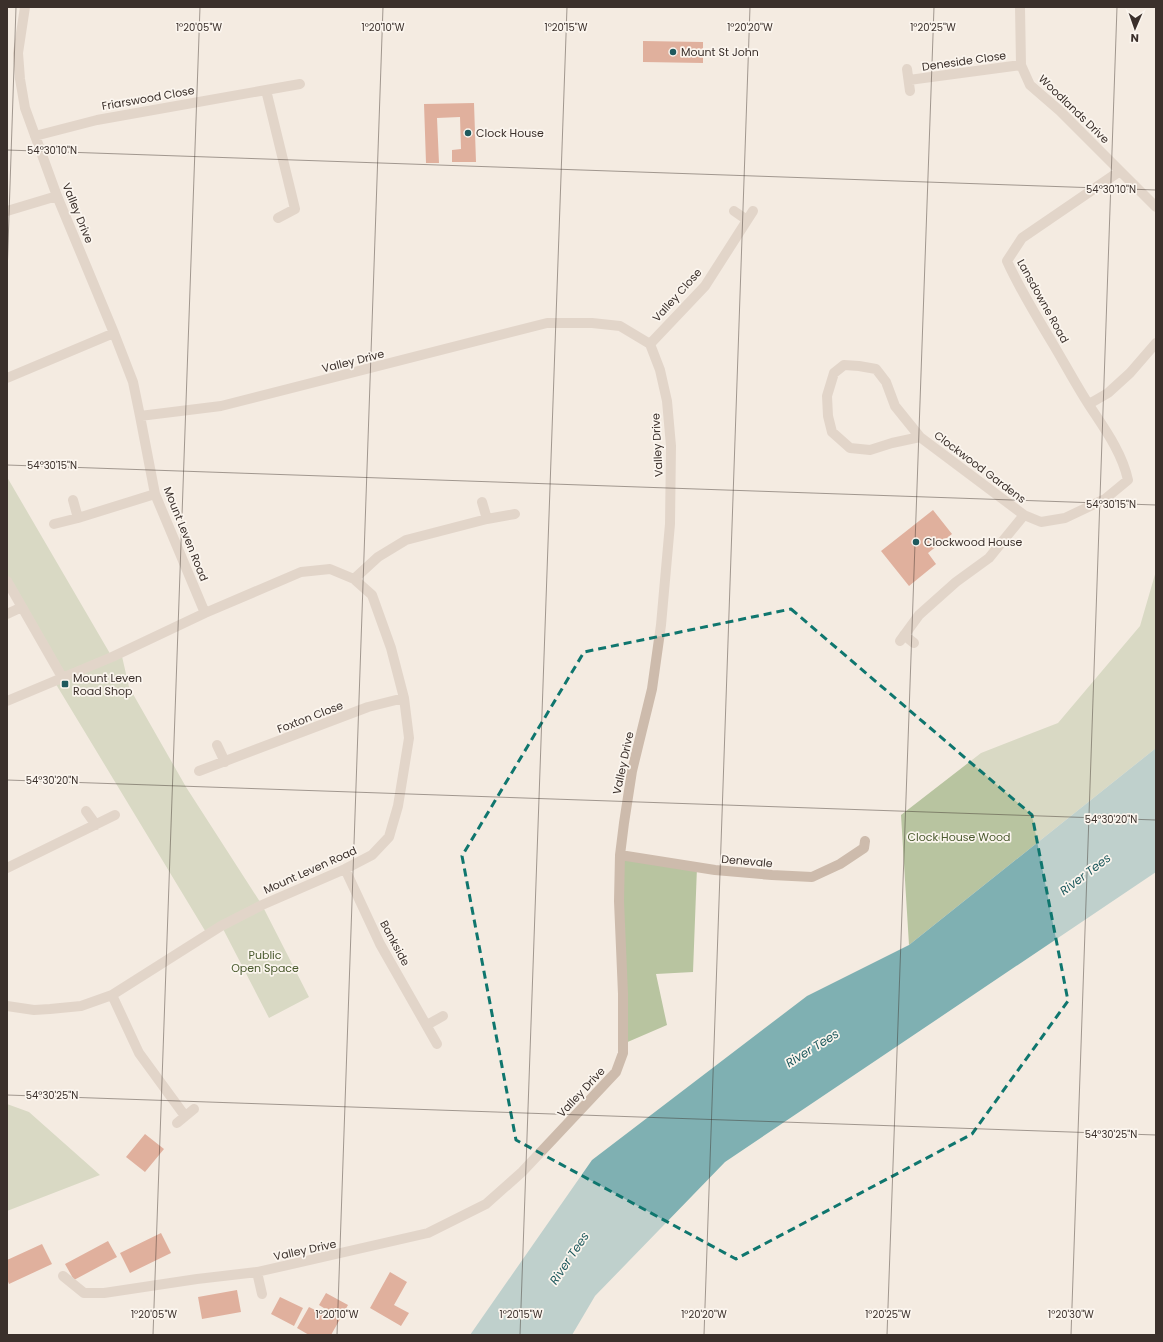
<svg xmlns="http://www.w3.org/2000/svg" width="1163" height="1342" font-family="Poppins,sans-serif">
  <rect width="100%" height="100%" fill="#f4ebe1"/>
  <!-- green -->
  <path fill="#b8c4a0" d="M 7,477 L 112,657 L 121,652 L 129,687 L 186,787 L 262,905 L 309,997 L 269,1018 L 222,927 L 207,934 L 54,681 L 62,677 L 7,582 Z
    M 1156,571 L 1156,748 L 909,945 L 901,815 L 981,753 L 1058,723 L 1140,626 Z
    M 620,855 L 697,867 L 693,972 L 656,974 L 667,1025 L 623,1044 Z
    M 7,1104 L 29,1112 L 100,1175 L 7,1211 Z"/>
  <!-- water -->
  <path fill="#7fb0b2" d="M 1156,748 L 1156,872 L 725,1162 L 595,1296 L 572,1335 L 470,1335 L 592,1160 L 807,996 L 909,945 Z"/>
  <!-- building -->
  <path fill="#c8694b" d="M 643,41 L 703,42 L 703,63 L 643,62 Z
    M 474,103 L 476,162 L 452,162 L 452,150 L 461,149 L 460,117 L 437,118 L 439,163 L 426,163 L 424,104 Z
    M 933,510 L 952,534 L 928,553 L 936,564 L 909,586 L 881,551 Z
    M 145,1134 L 164,1149 L 145,1172 L 126,1157 Z
    M 161,1233 L 171,1253 L 130,1273 L 120,1253 Z
    M 108,1241 L 117,1257 L 74,1280 L 65,1264 Z
    M 42,1244 L 52,1264 L 9,1284 L 7,1279 L 7,1260 Z
    M 390,1272 L 407,1282 L 394,1305 L 409,1313 L 401,1326 L 370,1308 Z
    M 237,1290 L 241,1312 L 202,1319 L 198,1297 Z
    M 326,1293 L 348,1305 L 331,1335 L 309,1335 L 297,1328 L 309,1307 L 325,1315 L 327,1310 L 319,1305 Z
    M 280,1297 L 303,1308 L 294,1326 L 271,1314 Z"/>
  <g fill="none" stroke-linecap="round" stroke-linejoin="round">
    <!-- minor -->
    <path stroke="#cdbbac" stroke-width="10" d="M 1020,7 L 1021,65 L 1030,85 L 1060,111 L 1156,207
      M 907,69 L 910,91
      M 909,80 L 1021,65
      M 266,90 L 300,84
      M 35,136 L 97,120 L 266,90 L 295,209 L 278,218
      M 7,211 L 57,196
      M 734,211 L 747,220
      M 650,344 L 705,286 L 753,211
      M 7,378 L 114,333
      M 1089,404 L 1108,393 L 1130,373 L 1156,343
      M 920,437 L 892,443 L 870,450 L 850,448 L 832,432 L 828,416 L 827,396 L 834,373 L 844,365 L 859,366 L 876,369 L 886,382 L 895,406 L 920,437 L 1024,515 L 1041,522 L 1065,518 L 1105,499 L 1128,480 C 1122,452 1104,428 1089,405 C 1076,385 1065,364 1053,344 C 1037,317 1020,290 1007,261 L 1022,238 L 1120,171
      M 73,500 L 78,518
      M 482,502 L 487,519
      M 54,524 L 78,518 L 155,494
      M 354,579 L 378,557 L 406,540 L 487,519 L 515,514
      M 7,581 L 62,677
      M 7,614 L 22,607
      M 904,635 L 914,643
      M 900,641 L 919,615 L 956,582 L 989,558 L 1024,515
      M 7,701 L 112,657 L 205,613 L 155,494 L 140,416 L 133,382 L 114,333 L 57,196 L 25,108 L 20,79 L 18,53 L 25,7
      M 217,745 L 225,762
      M 199,771 L 368,707 L 404,698
      M 86,811 L 96,825
      M 620,855 L 715,870 L 772,875 L 812,877 L 840,864 L 864,848 L 865,841
      M 7,868 L 115,815
      M 345,869 L 380,944 L 437,1044
      M 112,995 L 139,1053 L 185,1116
      M 7,1006 L 34,1010 L 50,1009 L 81,1006 L 112,995 L 221,926 L 262,905 L 345,869 L 372,855 L 389,837 L 398,806 L 409,738 L 404,698 L 391,648 L 372,595 L 354,579 L 330,569 L 301,572 L 205,613
      M 427,1025 L 443,1016
      M 177,1123 L 194,1109
      M 257,1272 L 262,1294
      M 63,1276 L 84,1293 L 104,1293 L 197,1279 L 257,1272 L 428,1233 L 486,1204 L 522,1172 L 616,1072 L 623,1053 L 623,994 L 619,901 L 620,855 L 624,823 L 632,771 L 652,689 L 661,625 L 670,524 L 671,446 L 667,401 L 660,370 L 650,344 L 620,326 L 592,323 L 547,323 L 221,406 L 140,416"/>
  </g>
  <!-- marked area -->
  <path d="M0 0H1163V1342H0ZM 791,609 L 1032,815 L 1068,1001 L 972,1134 L 736,1259 L 516,1140 L 462,856 L 584,652 Z" fill="#f4ebe1" fill-opacity=".55" fill-rule="evenodd"/>
  <path fill="none" stroke="#0f766e" stroke-width="3" stroke-dasharray="8 5" stroke-linejoin="round" d="M 791,609 L 1032,815 L 1068,1001 L 972,1134 L 736,1259 L 516,1140 L 462,856 L 584,652 Z"/>
  <!-- ticks -->
  <path fill="none" stroke="#3b302b" stroke-width="1" stroke-opacity="0.45" d="M 7,150 L 1156,190M 7,275 L 16,7M 7,465 L 1156,505M 7,780 L 1156,820M 7,1095 L 1156,1135M 153,1335 L 200,7M 337,1335 L 383,7M 520,1335 L 567,7M 704,1335 L 750,7M 887,1335 L 934,7M 1071,1335 L 1117,7"/>
  <!-- markers -->
  <g fill="#1f5a5e" stroke="#fbf5ee" stroke-width="1.5">
    <circle cx="673" cy="52" r="4"/>
    <circle cx="468" cy="133" r="4"/>
    <circle cx="916" cy="542" r="4"/>
    <rect x="61" y="680" width="8" height="8" rx="2"/>
  </g>
  <g text-anchor="middle" dominant-baseline="central" stroke-width="3.5" stroke-linejoin="round" paint-order="stroke">
    <!-- poi labels -->
    <g font-size="11" fill="#3b302b" stroke="#fbf5ee" text-anchor="start">
      <text x="681" y="52">Mount St John</text>
      <text x="476" y="133">Clock House</text>
      <text x="924" y="542">Clockwood House</text>
      <text x="73" y="678">Mount Leven<tspan x="73" dy="13">Road Shop</tspan></text>
    </g>
    <!-- street labels -->
    <g font-size="11" fill="#3b302b" stroke="#fbf5ee">
      <text transform="translate(964 61) rotate(-8)">Deneside Close</text>
      <text transform="translate(148 98) rotate(-10)">Friarswood Close</text>
      <text transform="translate(1074 109) rotate(44)">Woodlands Drive</text>
      <text transform="translate(78 213) rotate(68)">Valley Drive</text>
      <text transform="translate(677 295) rotate(-48)">Valley Close</text>
      <text transform="translate(1043 301) rotate(61)">Lansdowne Road</text>
      <text transform="translate(353 361) rotate(-14)">Valley Drive</text>
      <text transform="translate(657 445) rotate(-93)">Valley Drive</text>
      <text transform="translate(980 467) rotate(37)">Clockwood Gardens</text>
      <text transform="translate(186 534) rotate(68)">Mount Leven Road</text>
      <text transform="translate(310 717) rotate(-21)">Foxton Close</text>
      <text transform="translate(623 763) rotate(-78)">Valley Drive</text>
      <text transform="translate(747 861) rotate(5)">Denevale</text>
      <text transform="translate(310 870) rotate(-24)">Mount Leven Road</text>
      <text transform="translate(395 943) rotate(62)">Bankside</text>
      <text transform="translate(581 1092) rotate(-47)">Valley Drive</text>
      <text transform="translate(305 1250) rotate(-12)">Valley Drive</text>
    </g>
    <!-- park labels -->
    <g font-size="11" fill="#4a5a2e" stroke="#fbf5ee">
      <text x="959" y="837">Clock House Wood</text>
      <text x="265" y="955">Public<tspan x="265" dy="13">Open Space</tspan></text>
    </g>
    <!-- water labels -->
    <g font-size="12" font-style="italic" fill="#1f5a5e" stroke="#fbf5ee">
      <text transform="translate(1085 874) rotate(-37)">River Tees</text>
      <text transform="translate(812 1048) rotate(-32)">River Tees</text>
      <text transform="translate(569 1258) rotate(-56)">River Tees</text>
    </g>
  </g>
  <g font-size="10" text-anchor="middle" fill="#3b302b" stroke="#fbf5ee" stroke-width="3.5" stroke-linejoin="round" paint-order="stroke">
    <text x="199" y="31">1°20'05"W</text>
    <text x="383" y="31">1°20'10"W</text>
    <text x="566" y="31">1°20'15"W</text>
    <text x="750" y="31">1°20'20"W</text>
    <text x="933" y="31">1°20'25"W</text>
    <text x="52" y="154">54°30'10"N</text>
    <text x="1111" y="193">54°30'10"N</text>
    <text x="52" y="469">54°30'15"N</text>
    <text x="1111" y="508">54°30'15"N</text>
    <text x="52" y="784">54°30'20"N</text>
    <text x="1111" y="823">54°30'20"N</text>
    <text x="52" y="1099">54°30'25"N</text>
    <text x="1111" y="1138">54°30'25"N</text>
    <text x="154" y="1318">1°20'05"W</text>
    <text x="337" y="1318">1°20'10"W</text>
    <text x="521" y="1318">1°20'15"W</text>
    <text x="704" y="1318">1°20'20"W</text>
    <text x="888" y="1318">1°20'25"W</text>
    <text x="1071" y="1318">1°20'30"W</text>
  </g>
  <!-- border -->
  <rect width="1163" height="1342" fill="none" stroke="#3b302b" stroke-width="16"/>
  <!-- north arrow -->
  <g transform="translate(1135 28) rotate(182)" stroke="#fbf5ee" stroke-width="3" paint-order="stroke">
  <path d="M0-3L7 15L0 10L-7 15Z" fill="#3b302b"/>
  <text y="-6" font-size="11" font-weight="bold" text-anchor="middle" fill="#3b302b">N</text>
  </g>
</svg>
